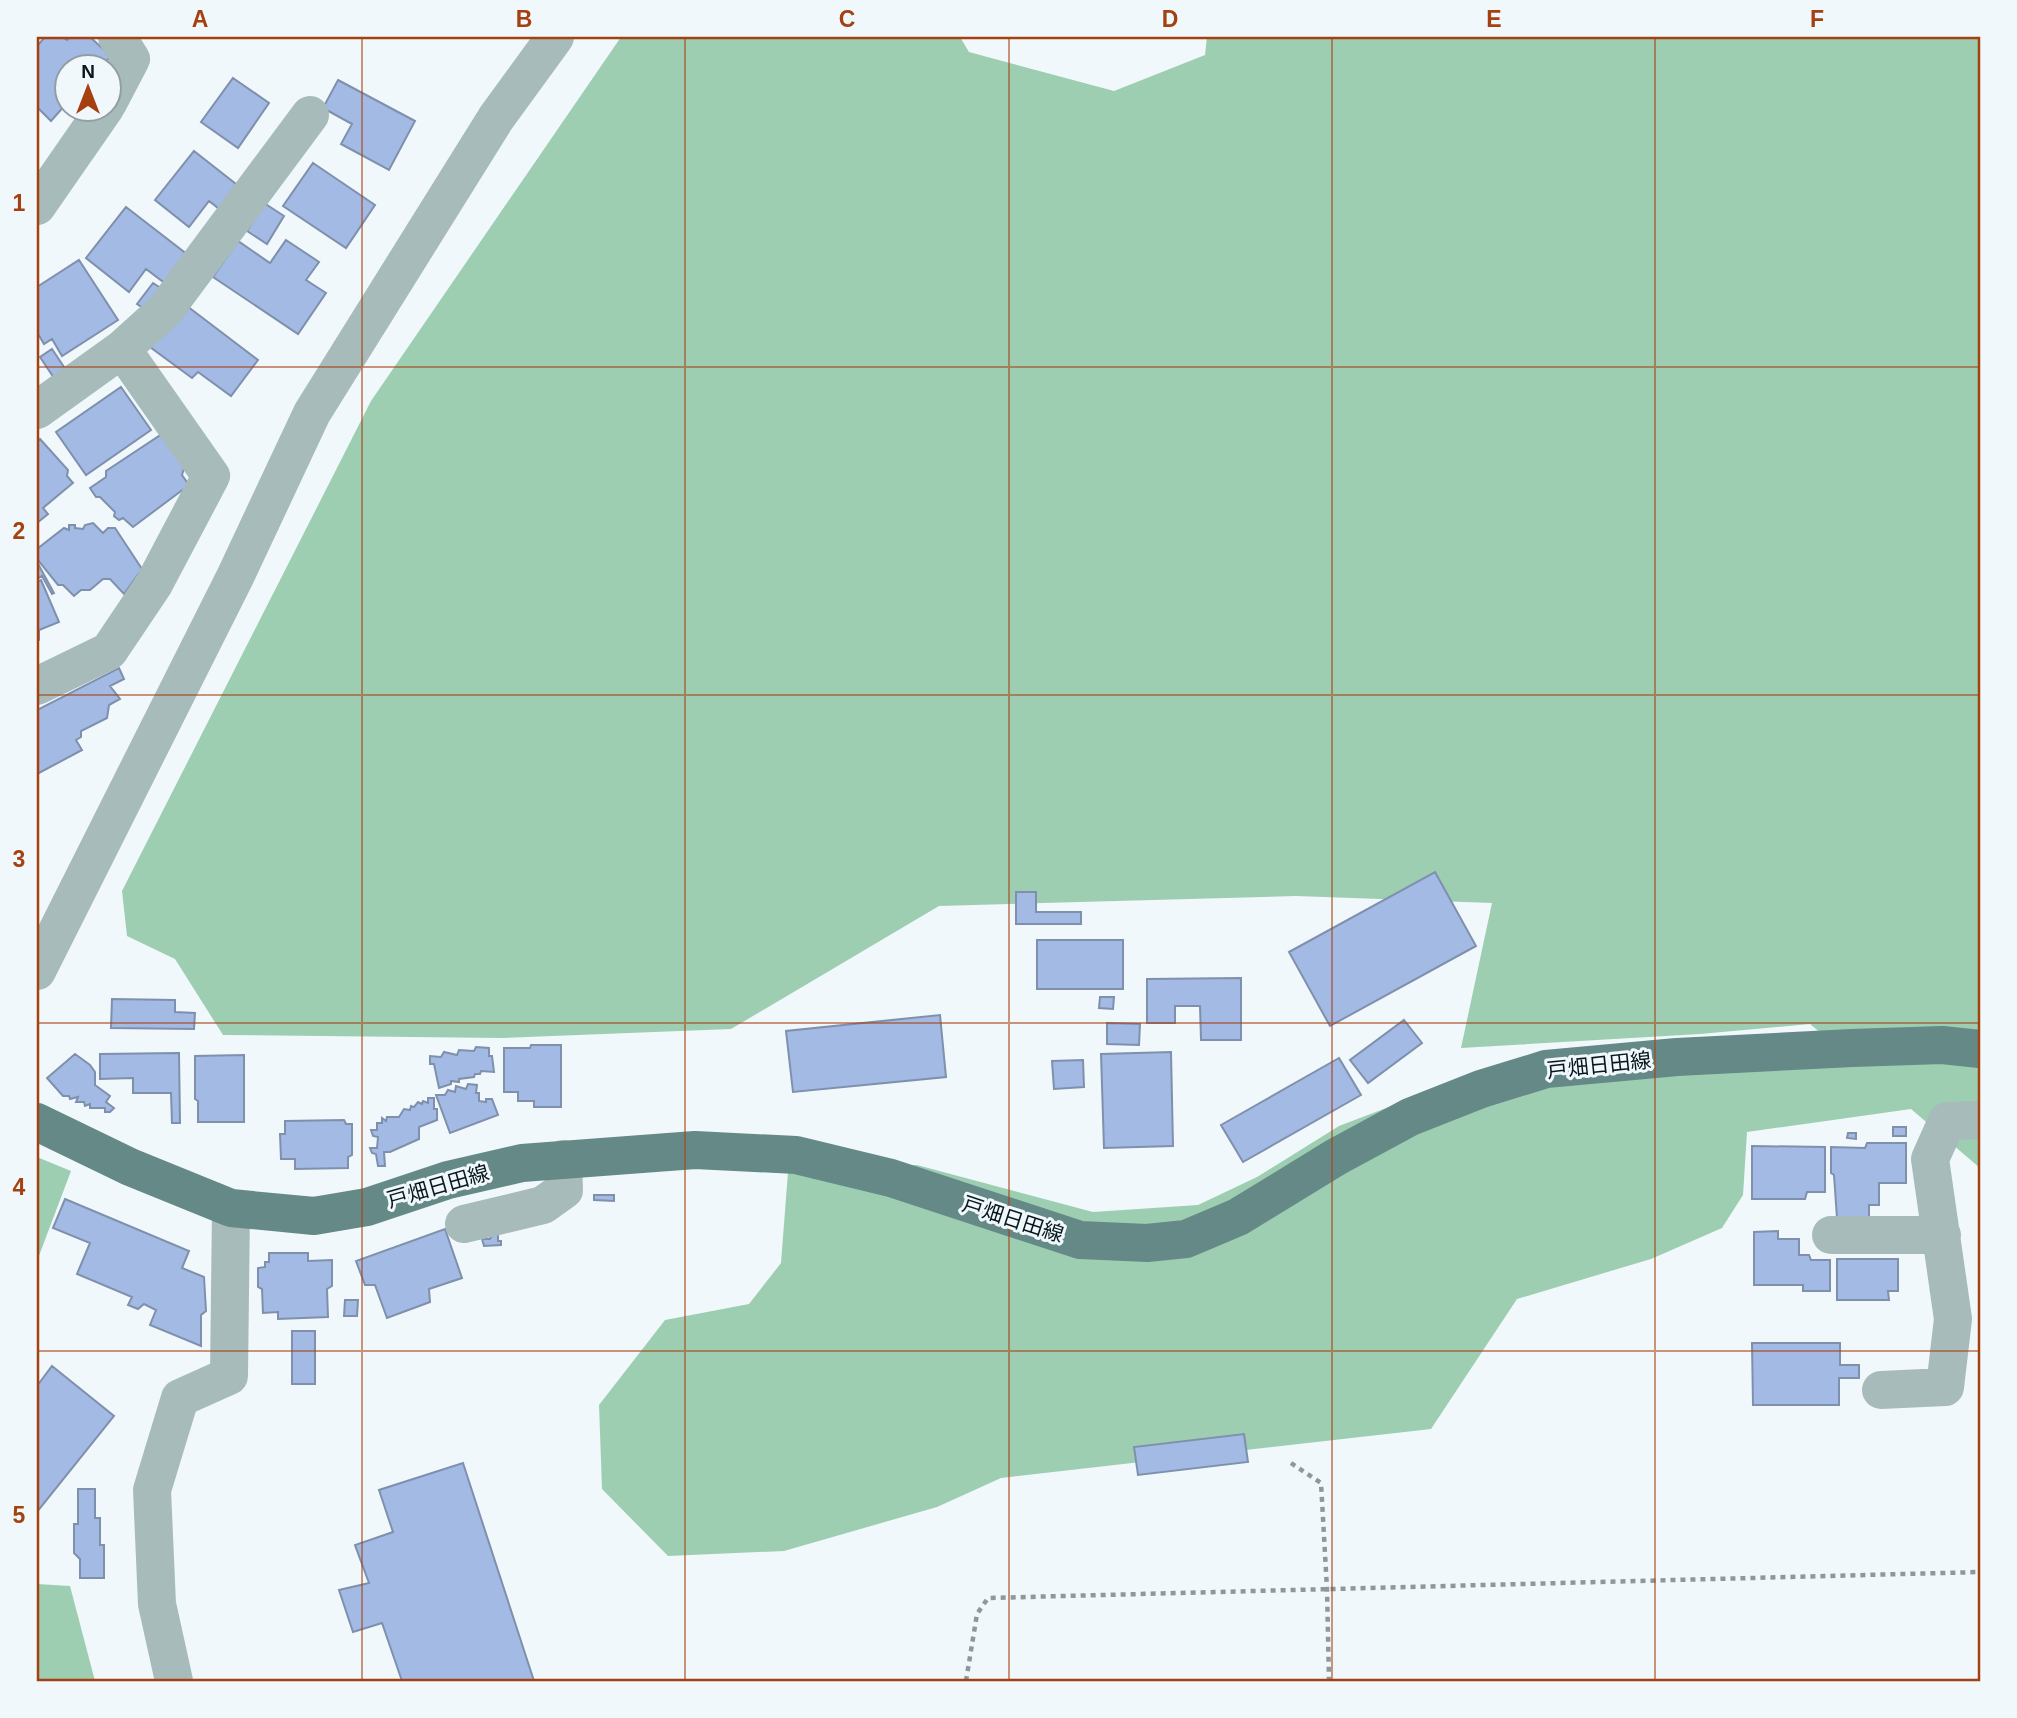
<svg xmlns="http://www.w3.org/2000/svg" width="2017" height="1718" font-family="Helvetica,'Noto Sans JP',sans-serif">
  <rect width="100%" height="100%" fill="#f0f8fc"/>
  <!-- forest -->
  <path fill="#9eceb1" d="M 621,37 L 960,37 L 969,52 L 1114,91 L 1205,55 L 1207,37 L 1980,37 L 1980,1168 L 1911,1109 L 1747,1132 L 1743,1195 L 1722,1228 L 1651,1259 L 1517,1299 L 1431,1429 L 1001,1478 L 937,1507 L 784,1551 L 668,1556 L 602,1489 L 599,1405 L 665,1320 L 749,1304 L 781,1263 L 788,1172 L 917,1165 L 1093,1212 L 1198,1205 L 1257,1177 L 1339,1126 L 1504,1063 L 1829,1040 L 1810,1024 L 1700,1034 L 1461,1048 L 1492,903 L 1296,896 L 939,906 L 731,1029 L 502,1038 L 223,1035 L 175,959 L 127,936 L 122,891 L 371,401 Z
    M 37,1157 L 71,1171 L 37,1261 Z
    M 37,1584 L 70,1586 L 95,1681 L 37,1681 Z"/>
  <!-- building -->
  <path fill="#a2bae4" stroke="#7f90ad" stroke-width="2" d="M 45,37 L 62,37 L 67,40 L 70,37 L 90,37 L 111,56 L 102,66 L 66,66 L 66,104 L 51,121 L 37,107 L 37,46 Z
    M 233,78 L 269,103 L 238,148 L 201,122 Z
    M 338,80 L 415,121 L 389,170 L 341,144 L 352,124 L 323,108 Z
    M 194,151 L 241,188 L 223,212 L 209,201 L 189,227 L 155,200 Z
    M 313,163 L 375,205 L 346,248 L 283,206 Z
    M 264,203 L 284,216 L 267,244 L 247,231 Z
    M 126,207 L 188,255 L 166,284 L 146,269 L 129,292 L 86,258 Z
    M 286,240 L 319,262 L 306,280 L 326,293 L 298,334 L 213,277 L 238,241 L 270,263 Z
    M 79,260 L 118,320 L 62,356 L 52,339 L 44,344 L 37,332 L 37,287 Z
    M 153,283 L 167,292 L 152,314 L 137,304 Z
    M 183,303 L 258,360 L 231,396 L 198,372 L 192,378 L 150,347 Z
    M 52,349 L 68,373 L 56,381 L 40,357 Z
    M 121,387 L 151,430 L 86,475 L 56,432 Z
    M 162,434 L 184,468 L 182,475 L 189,485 L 133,527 L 123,518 L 119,520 L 114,516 L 115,512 L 100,497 L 96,497 L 90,488 L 106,477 L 106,471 Z
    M 40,439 L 68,470 L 67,476 L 73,483 L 43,508 L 48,514 L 37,523 L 37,442 Z
    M 93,523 L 103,533 L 108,528 L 115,528 L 142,569 L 124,594 L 110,579 L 103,579 L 90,590 L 81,590 L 74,596 L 63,585 L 58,585 L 37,559 L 37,549 L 64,528 L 69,530 L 69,525 L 75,525 L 75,528 L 83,529 L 85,525 Z
    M 37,562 L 54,593 L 52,594 L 42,576 L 37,579 Z
    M 41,580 L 59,622 L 39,630 L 39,640 L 37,641 L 37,582 Z
    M 119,668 L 124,679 L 110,686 L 120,699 L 109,705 L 107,718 L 81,731 L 81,737 L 76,740 L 82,750 L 37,774 L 37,710 Z
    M 1435,872 L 1476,946 L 1330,1026 L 1289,952 Z
    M 1016,892 L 1036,892 L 1036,912 L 1081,912 L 1081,924 L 1016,924 Z
    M 1037,940 L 1123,940 L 1123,989 L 1037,989 Z
    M 1241,978 L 1241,1040 L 1201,1040 L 1200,1006 L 1175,1006 L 1175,1023 L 1147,1023 L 1147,979 Z
    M 1100,997 L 1114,997 L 1113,1009 L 1099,1008 Z
    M 112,999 L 175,1000 L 175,1012 L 195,1013 L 194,1029 L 111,1028 Z
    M 940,1015 L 946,1077 L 793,1092 L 786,1031 Z
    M 1404,1020 L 1422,1043 L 1368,1083 L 1350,1060 Z
    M 1107,1023 L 1140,1024 L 1139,1045 L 1107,1044 Z
    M 531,1045 L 561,1045 L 561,1107 L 534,1107 L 534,1101 L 518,1101 L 518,1092 L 504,1092 L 504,1048 L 530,1048 Z
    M 476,1047 L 489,1048 L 489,1056 L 492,1056 L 494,1072 L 481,1071 L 480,1074 L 475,1074 L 474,1077 L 459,1079 L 459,1082 L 451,1081 L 451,1084 L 439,1088 L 434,1064 L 430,1064 L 430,1056 L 441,1057 L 444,1052 L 457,1055 L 459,1050 L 474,1051 Z
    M 1171,1052 L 1173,1146 L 1104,1148 L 1101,1054 Z
    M 179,1053 L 180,1123 L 172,1123 L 171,1093 L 133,1093 L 133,1078 L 100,1079 L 100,1054 Z
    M 75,1054 L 90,1065 L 95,1072 L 95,1085 L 110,1096 L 106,1102 L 114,1108 L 110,1112 L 105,1112 L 105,1108 L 90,1108 L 90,1104 L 85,1106 L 84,1102 L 76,1102 L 78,1097 L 70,1099 L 69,1096 L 63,1096 L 47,1078 Z
    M 244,1055 L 244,1122 L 198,1122 L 198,1101 L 195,1099 L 195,1056 Z
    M 1339,1058 L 1361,1095 L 1243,1162 L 1221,1125 Z
    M 1083,1060 L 1084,1087 L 1054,1089 L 1052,1061 Z
    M 468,1084 L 477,1085 L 476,1093 L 479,1093 L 479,1101 L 486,1102 L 486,1099 L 492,1099 L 498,1115 L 450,1133 L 436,1095 L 445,1095 L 448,1090 L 455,1092 L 456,1086 L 466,1089 Z
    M 428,1098 L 434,1098 L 434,1109 L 437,1109 L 437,1120 L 419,1127 L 419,1139 L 390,1152 L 384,1152 L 385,1166 L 378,1166 L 376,1154 L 372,1153 L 370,1148 L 377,1148 L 378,1137 L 373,1136 L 371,1130 L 377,1130 L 377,1123 L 382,1123 L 382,1118 L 386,1121 L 387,1117 L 399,1117 L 404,1109 L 410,1110 L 411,1106 L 414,1107 L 418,1102 L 422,1104 L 423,1101 L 428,1103 Z
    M 344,1120 L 346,1124 L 352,1124 L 352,1155 L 348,1157 L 348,1168 L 295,1169 L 295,1159 L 281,1159 L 280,1134 L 285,1134 L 285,1121 Z
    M 1893,1127 L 1906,1127 L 1906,1136 L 1893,1136 Z
    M 1848,1133 L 1856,1133 L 1856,1139 L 1847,1138 Z
    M 1867,1143 L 1906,1143 L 1906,1183 L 1879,1183 L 1879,1205 L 1869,1205 L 1869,1218 L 1837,1218 L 1834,1175 L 1831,1173 L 1831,1147 L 1865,1148 Z
    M 1752,1146 L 1825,1147 L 1825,1192 L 1807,1192 L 1805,1199 L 1752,1199 Z
    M 594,1195 L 614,1195 L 614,1201 L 594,1200 Z
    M 65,1199 L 189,1251 L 182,1268 L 204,1277 L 206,1311 L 201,1315 L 201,1346 L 150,1325 L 156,1310 L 144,1304 L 138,1309 L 128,1305 L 132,1297 L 77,1274 L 90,1243 L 53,1228 Z
    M 445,1229 L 462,1278 L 429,1289 L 430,1302 L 387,1318 L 375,1285 L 365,1285 L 356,1261 Z
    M 1778,1231 L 1778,1239 L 1799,1239 L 1799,1255 L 1809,1255 L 1811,1260 L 1830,1260 L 1830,1291 L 1803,1291 L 1803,1285 L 1754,1285 L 1754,1232 Z
    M 492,1235 L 498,1235 L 498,1241 L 501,1241 L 501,1245 L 484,1246 L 482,1239 L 490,1239 Z
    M 269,1253 L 308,1253 L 308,1261 L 332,1260 L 332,1286 L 327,1289 L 328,1317 L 278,1319 L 278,1312 L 263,1313 L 262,1289 L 258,1287 L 258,1268 L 265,1267 L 265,1262 L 269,1262 Z
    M 1837,1259 L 1898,1259 L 1898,1291 L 1888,1291 L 1889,1300 L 1837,1300 Z
    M 345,1300 L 358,1300 L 357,1316 L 344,1316 Z
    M 292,1331 L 315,1331 L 315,1384 L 292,1384 Z
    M 1752,1343 L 1840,1343 L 1840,1365 L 1859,1365 L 1859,1378 L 1839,1378 L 1839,1405 L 1753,1405 Z
    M 52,1366 L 114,1416 L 37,1512 L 37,1386 Z
    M 1244,1434 L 1248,1462 L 1138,1475 L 1134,1447 Z
    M 463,1463 L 534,1681 L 402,1681 L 382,1623 L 353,1632 L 339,1590 L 369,1583 L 355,1545 L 393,1532 L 379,1490 Z
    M 78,1489 L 95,1489 L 95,1518 L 100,1518 L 100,1545 L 104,1545 L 104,1578 L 80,1578 L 80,1559 L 74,1553 L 74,1524 L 78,1524 Z"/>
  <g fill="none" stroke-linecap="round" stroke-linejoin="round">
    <!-- path -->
    <path stroke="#8d989d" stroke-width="4.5" stroke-dasharray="5 5" stroke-linecap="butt" d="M 1291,1463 L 1321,1483 L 1327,1589 L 1329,1681
      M 966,1681 L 977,1614 L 988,1598 L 1980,1572"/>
    <!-- minor -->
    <path stroke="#a7bbba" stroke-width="38" d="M 108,103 L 131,59 L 117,37
      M 37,206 L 105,108
      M 37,410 L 122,349 L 165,310 L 310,115
      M 37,686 L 109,651 L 154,584 L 211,476 L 122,349
      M 37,971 L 235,577 L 312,413 L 496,118 L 555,37
      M 464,1224 L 543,1205 L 564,1190 L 563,1159
      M 1831,1235 L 1942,1235
      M 1881,1390 L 1945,1387 L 1953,1319 L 1930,1159 L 1947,1121 L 1980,1120
      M 174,1681 L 157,1604 L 152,1490 L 180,1398 L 229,1376 L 231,1208"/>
    <!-- major -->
    <path stroke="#648987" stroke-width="38" d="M 37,1122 L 130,1167 L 231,1208 L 314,1216 L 367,1207 L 448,1180 L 522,1163 L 695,1150 L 796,1155 L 891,1178 L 1080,1240 L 1147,1243 L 1186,1239 L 1238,1217 L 1336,1157 L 1410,1117 L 1481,1089 L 1546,1069 L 1677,1057 L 1852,1048 L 1942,1045 L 1980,1049"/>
  </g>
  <!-- grid -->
  <path fill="none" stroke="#a54010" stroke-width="2" stroke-opacity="0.55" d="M 362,37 L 362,1681M 685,37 L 685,1681M 1009,37 L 1009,1681M 1332,37 L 1332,1681M 1655,37 L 1655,1681M 37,367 L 1980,367M 37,695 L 1980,695M 37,1023 L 1980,1023M 37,1351 L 1980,1351"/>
  <g text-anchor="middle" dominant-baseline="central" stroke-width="6" stroke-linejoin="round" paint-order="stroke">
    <!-- street labels -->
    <g font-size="21" fill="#08171d" stroke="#f0f8fc">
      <text transform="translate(1599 1065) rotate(-6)">戸畑日田線</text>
      <text transform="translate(438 1186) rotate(-16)">戸畑日田線</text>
      <text transform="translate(1013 1219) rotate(18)">戸畑日田線</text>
    </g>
  </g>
  <!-- border -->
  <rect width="2017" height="1718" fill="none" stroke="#f0f8fc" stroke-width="77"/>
  <!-- north arrow -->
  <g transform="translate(88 88)"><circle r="33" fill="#f0f8fc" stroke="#939ea3" stroke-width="2"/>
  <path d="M0-5L12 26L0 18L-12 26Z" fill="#a54010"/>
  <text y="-10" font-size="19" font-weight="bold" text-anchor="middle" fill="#08171d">N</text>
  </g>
  <rect x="38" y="38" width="1941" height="1642" fill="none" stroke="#a54010" stroke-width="2.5"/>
  <g font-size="23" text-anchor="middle" font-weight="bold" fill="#a54010">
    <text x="200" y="27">A</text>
    <text x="524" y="27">B</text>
    <text x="847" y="27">C</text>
    <text x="1170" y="27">D</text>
    <text x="1494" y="27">E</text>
    <text x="1817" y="27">F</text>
    <text x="19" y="211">1</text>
    <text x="19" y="539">2</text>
    <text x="19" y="867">3</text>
    <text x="19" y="1195">4</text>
    <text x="19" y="1523">5</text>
  </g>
</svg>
